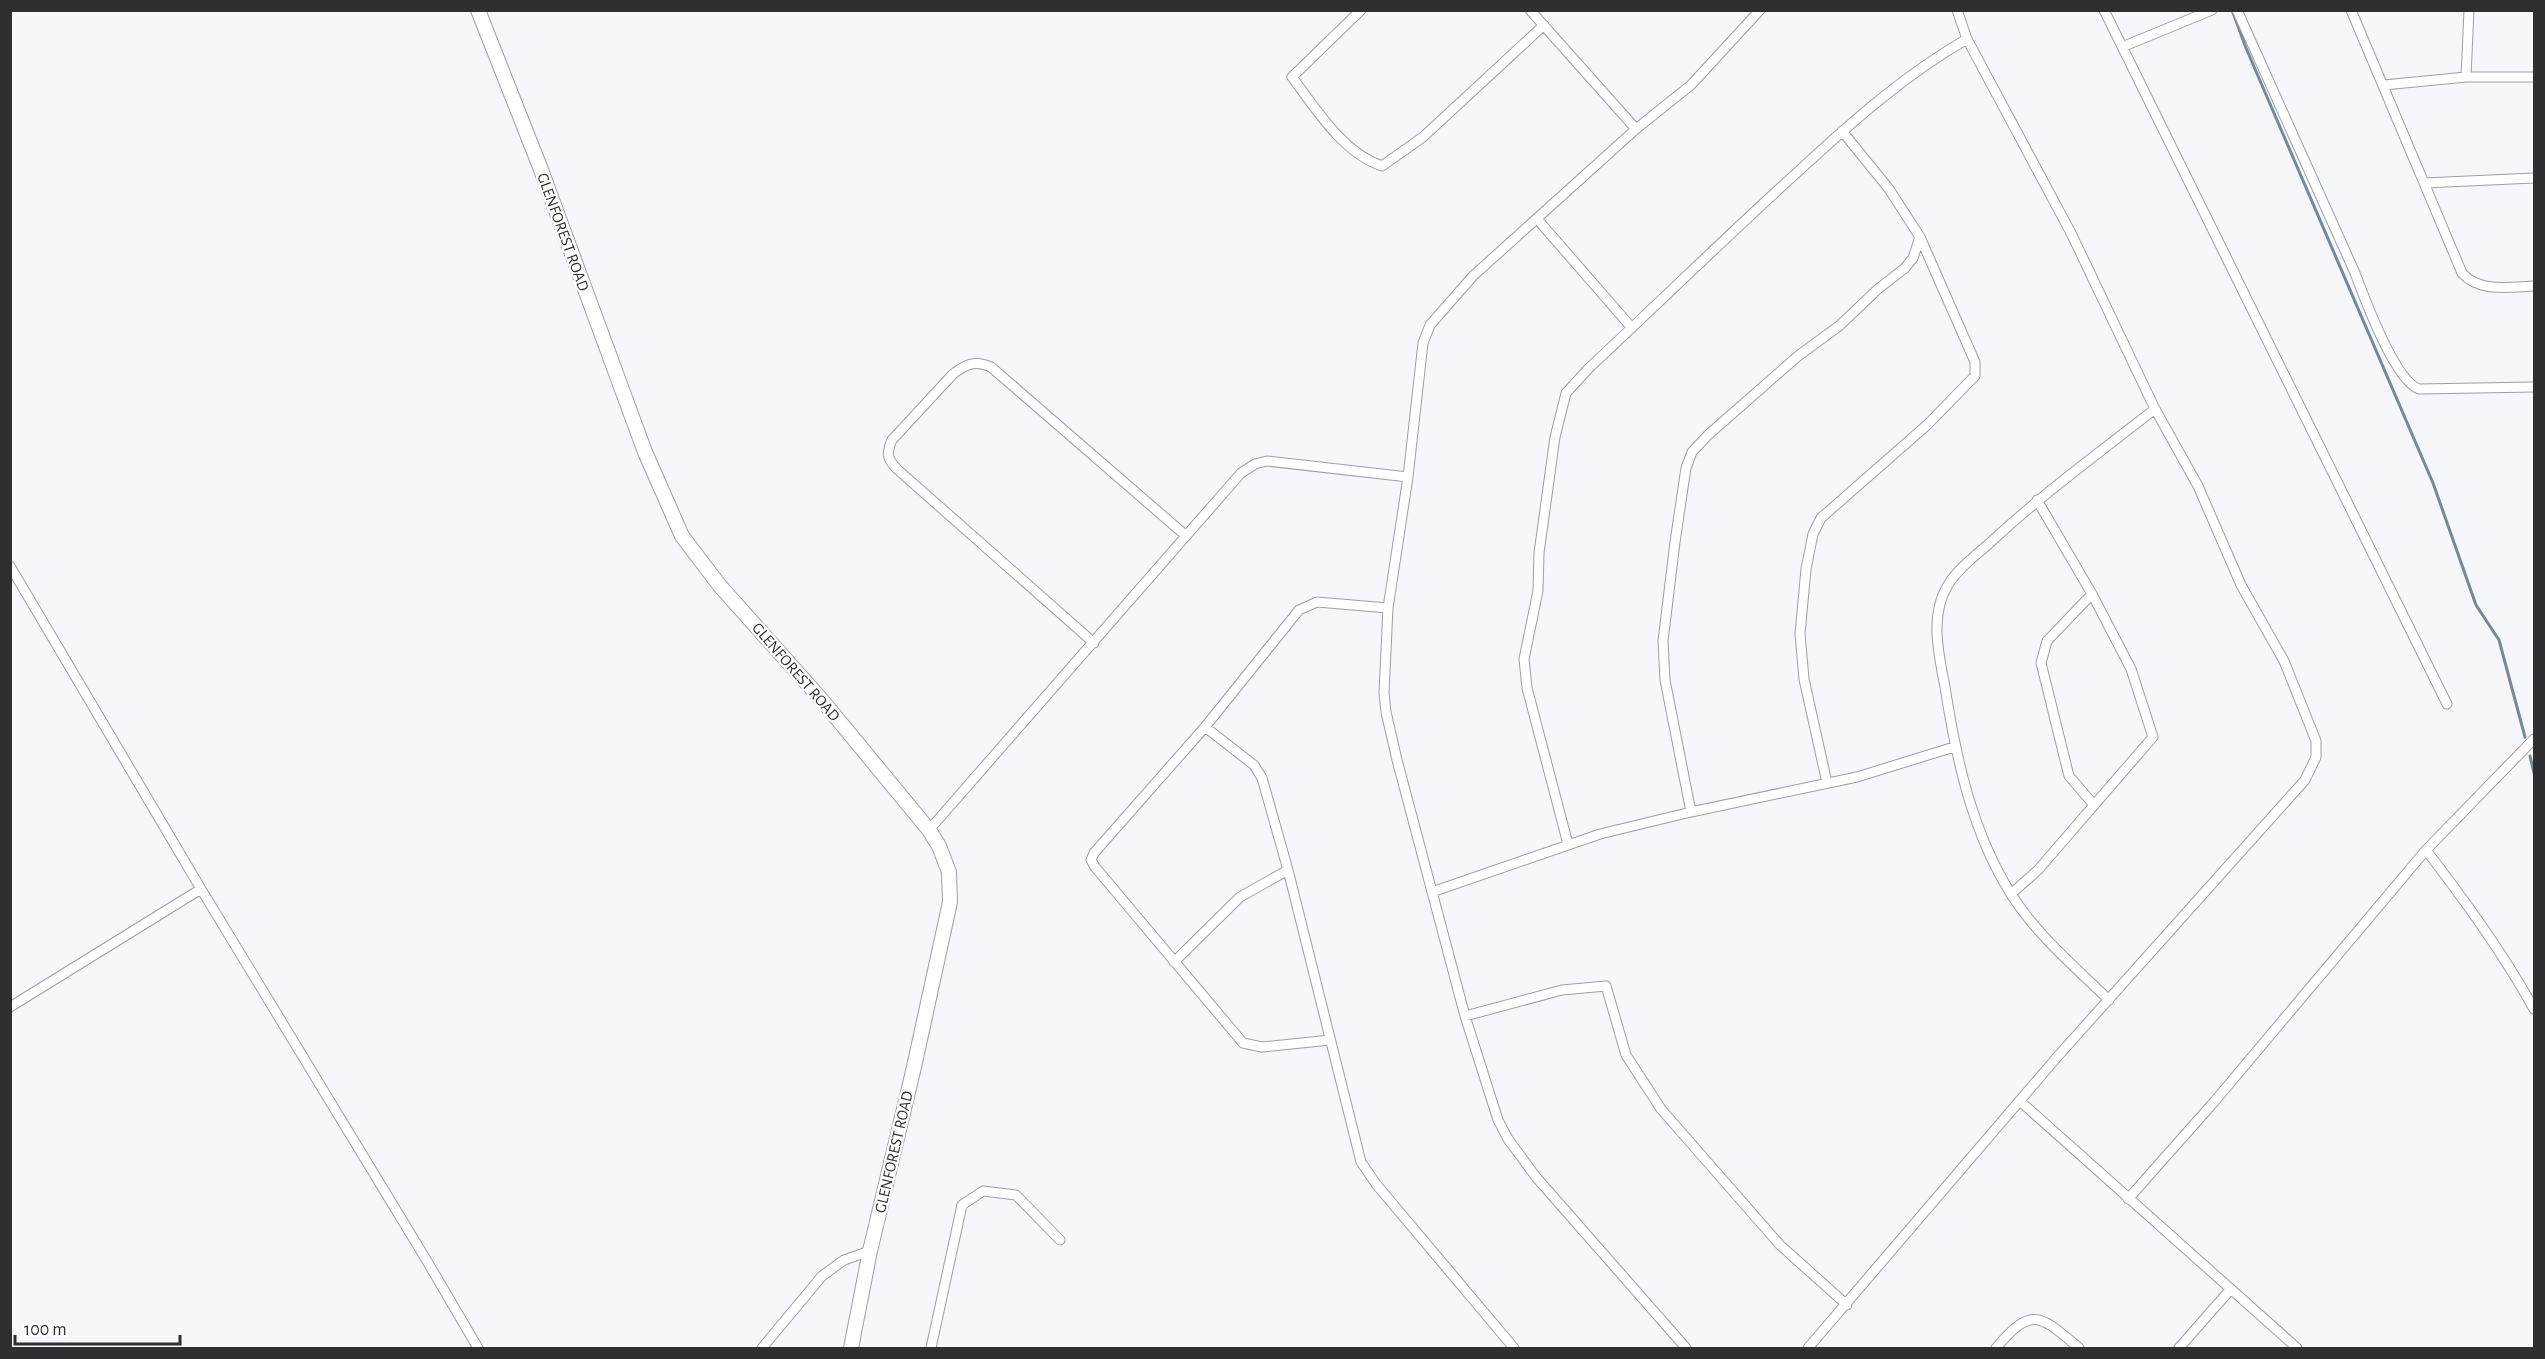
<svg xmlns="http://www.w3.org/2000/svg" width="2545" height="1359" font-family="'Alegreya Sans',sans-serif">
  <rect width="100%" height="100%" fill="#f5f7fb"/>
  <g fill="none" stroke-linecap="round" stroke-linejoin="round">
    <!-- stream -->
    <path stroke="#768998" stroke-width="3" d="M 2232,10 L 2246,48 L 2433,483 L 2476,605 L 2499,640 L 2525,737
      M 2530,756 L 2534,773"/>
    <!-- street casing -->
    <g stroke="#9e9fa2" stroke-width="11">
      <path id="street" d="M 1361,10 L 1292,77 C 1316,109 1343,153 1382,166 L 1423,137 L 1544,25
        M 1530,10 L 1636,129
        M 2104,10 L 2447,704
        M 2237,10 L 2355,273 C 2364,297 2395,381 2419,389 L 2534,387
        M 2351,10 L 2462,273 C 2480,293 2510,287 2534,286
        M 2122,47 L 2212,10
        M 2466,77 L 2469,10
        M 2384,85 L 2466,77 L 2534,77
        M 2424,183 L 2534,178
        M 1538,220 L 1632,328
        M 10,566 L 201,889 L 427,1261 L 478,1348
        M 2092,594 L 2047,641 L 2041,663 L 2069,776 L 2094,805
        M 1094,643 L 897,469 C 887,459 886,453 892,440 L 953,374 C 966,364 975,360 991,367 L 1185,535
        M 1205,727 L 1254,765 L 1262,778 L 1288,870 L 1361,1162 L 1376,1184 L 1514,1348
        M 1827,783 L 1804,679 L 1800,634 L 1806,569 L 1813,534 L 1821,518 L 1927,425 L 1970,381 L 1975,376 L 1975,362 L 1920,237 L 1889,189 L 1842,131
        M 1691,812 L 1665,680 L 1663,641 L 1675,542 L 1686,468 L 1692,452 L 1708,435 L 1798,356 L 1839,326 L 1878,289 L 1905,268 L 1913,258 L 1920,237
        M 929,830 L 1241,473 L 1255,464 L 1267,461 L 1408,477
        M 1568,844 L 1527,688 L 1524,659 L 1538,591 L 1539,553 L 1555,437 L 1566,393 L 1589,368 C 1660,302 1730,233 1802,168 C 1854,120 1906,74 1967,39
        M 2426,850 C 2465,901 2503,953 2534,1009
        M 1432,892 L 1600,834 L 1691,812 L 1857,777 L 1954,747
        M 2011,894 L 2038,870 L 2153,737 L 2131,669 L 2092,594 L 2037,500
        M 1174,962 L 1240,897 L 1288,870
        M 2109,1000 C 2075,967 2036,934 2011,894 C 1972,832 1956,758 1945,687 C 1939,655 1929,616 1948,585 C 1958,568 1978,554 1993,540 C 2044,493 2100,452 2155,409
        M 10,1007 L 201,889
        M 1465,1016 L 1562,990 L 1606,986 L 1626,1055 L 1661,1109 L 1780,1245 L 1847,1305
        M 1330,1040 L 1262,1047 L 1243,1043 L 1095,867 L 1091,860 L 1094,853 L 1205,727 L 1299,610 L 1317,602 L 1388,608
        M 2021,1102 L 2297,1348
        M 2128,1199 L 2214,1102 L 2426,850 L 2534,739
        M 762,1348 L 822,1276 L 844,1260 L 870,1251
        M 931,1348 L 962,1205 L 983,1191 L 1016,1195 L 1060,1240
        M 1686,1348 L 1536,1177 L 1508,1139 L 1498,1120 L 1465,1016 L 1397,760 L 1386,712 L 1384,693 L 1388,608 L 1408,477 L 1423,343 L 1430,325 L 1473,276 L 1636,129 L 1691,85 L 1760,10
        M 1808,1348 L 2058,1056 L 2305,780 L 2316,757 L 2316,741 L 2284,661 L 2241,585 L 2198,486 L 2155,409 L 2071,233 L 1967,39 L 1957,10
        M 1996,1348 C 2032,1305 2040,1315 2079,1348
        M 2179,1348 L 2230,1290"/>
    </g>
    <!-- secondary casing -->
    <g stroke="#9e9fa2" stroke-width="16">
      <path id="secondary" d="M 478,10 L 540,167 L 645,452 L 682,536 L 720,586 L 821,699 L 929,830 L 939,846 L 949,872 L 950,902 L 914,1067 L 870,1251 L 851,1348"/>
    </g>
    <!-- street -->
    <use href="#street" stroke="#fff" stroke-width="9"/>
    <!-- secondary -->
    <use href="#secondary" stroke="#fff" stroke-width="14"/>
  </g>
  <g text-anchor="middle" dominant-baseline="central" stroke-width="4.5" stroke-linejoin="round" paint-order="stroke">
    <!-- street labels -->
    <g font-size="16" fill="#2f2f31" stroke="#fff">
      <text transform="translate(563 232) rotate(70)">GLENFOREST ROAD</text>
      <text transform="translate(796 672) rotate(49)">GLENFOREST ROAD</text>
      <text transform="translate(894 1152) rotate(-77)">GLENFOREST ROAD</text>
    </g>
  </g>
  <!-- border -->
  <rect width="2545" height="1359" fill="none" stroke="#2f2f31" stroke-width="24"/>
  <!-- scale -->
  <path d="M15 1335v9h165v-9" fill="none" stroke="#2f2f31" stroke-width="3"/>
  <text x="24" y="1335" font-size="18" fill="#2f2f31" stroke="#ffffff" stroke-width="4.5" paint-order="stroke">100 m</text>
</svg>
